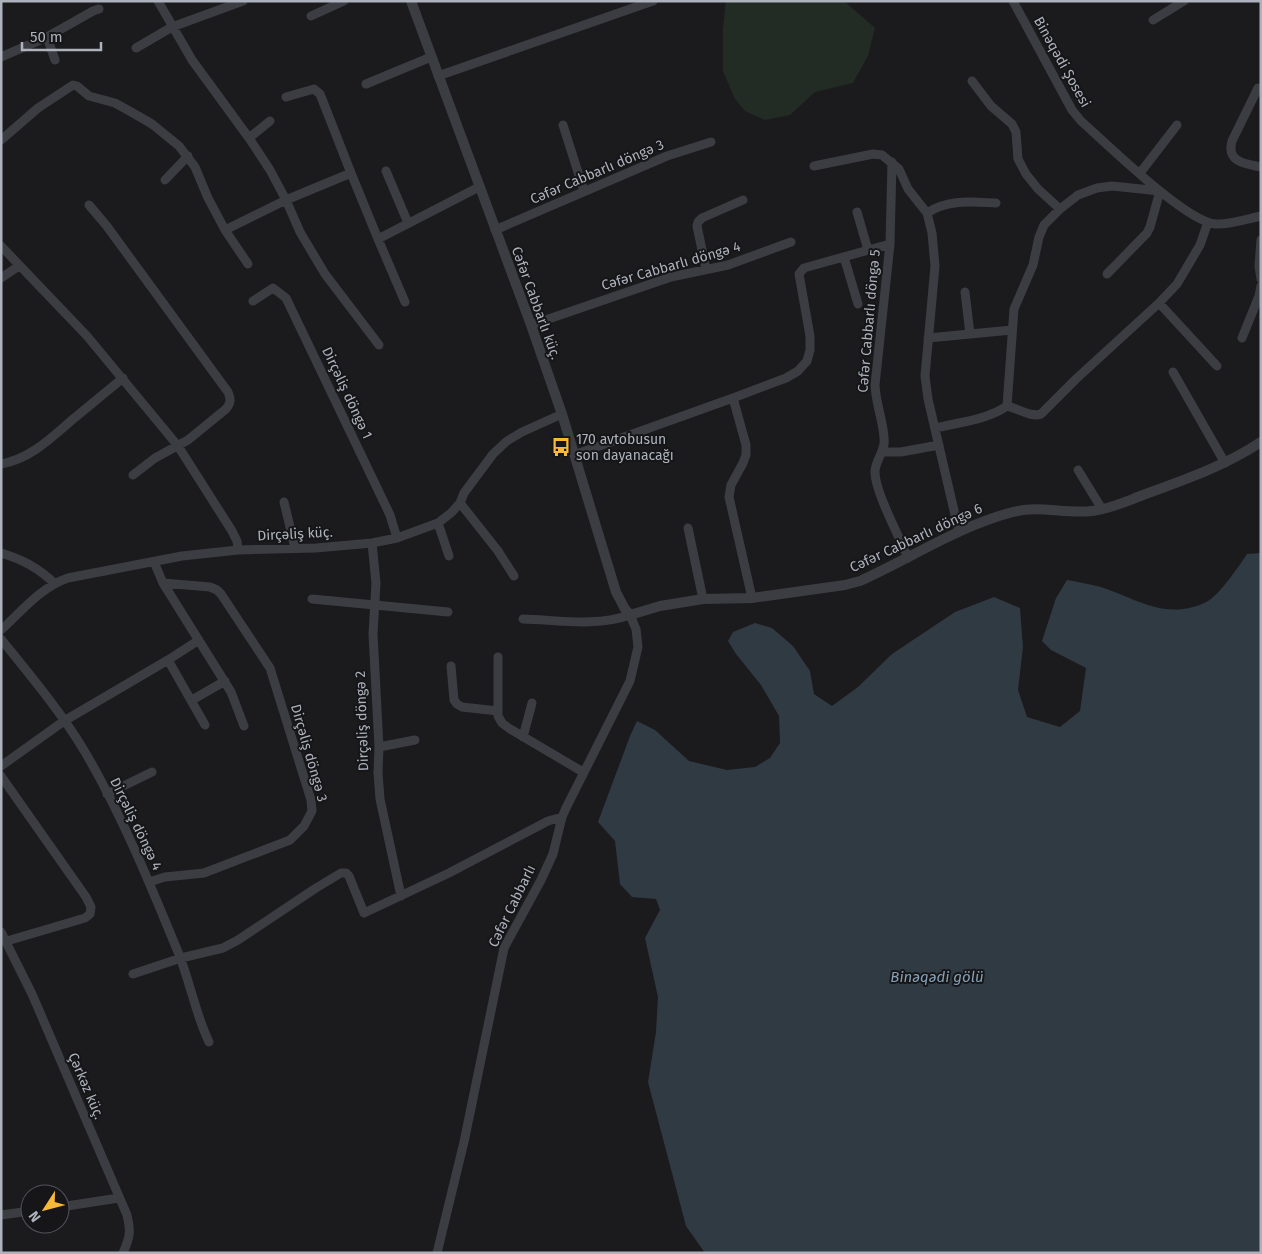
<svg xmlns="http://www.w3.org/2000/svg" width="1262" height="1254" font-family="'Fira Sans',sans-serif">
  <rect width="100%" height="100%" fill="#1b1b1d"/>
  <!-- green -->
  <path fill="#222c24" d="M 726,1 L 844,1 L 875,28 L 868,56 L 853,83 L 815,92 L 790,115 L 765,120 L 745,111 L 735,99 L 723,71 L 723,28 Z"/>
  <!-- water -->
  <path fill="#303a42" d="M 1261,553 L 1261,1253 L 705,1253 L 686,1226 L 648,1082 L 656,1032 L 658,997 L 645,938 L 660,910 L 656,899 L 632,897 L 620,884 L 615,841 L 598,822 L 630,736 L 637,721 L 655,730 L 689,761 L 727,770 L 755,767 L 770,758 L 780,743 L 779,716 L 761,685 L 736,654 L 728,641 L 733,632 L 755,623 L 772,628 L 793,646 L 810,671 L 814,694 L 832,706 L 858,687 L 892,654 L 955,612 L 994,597 L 1020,608 L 1023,647 L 1018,690 L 1027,717 L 1060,727 L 1080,711 L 1086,668 L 1051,650 L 1042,641 L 1056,598 L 1067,580 C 1078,582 1090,584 1101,587 C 1137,599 1168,622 1208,601 C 1220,594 1239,566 1247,554 Z"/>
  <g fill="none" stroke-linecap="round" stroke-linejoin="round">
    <!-- minor -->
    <path stroke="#3c3d43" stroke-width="9" d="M 158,1 L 192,60 L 249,138 L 270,170 L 286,200 L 300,232 L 325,274 L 379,345
      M 1013,1 L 1072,110 L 1081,121 C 1107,144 1185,221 1215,224 C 1229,225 1247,219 1261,216
      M 311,16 L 344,1
      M 1153,20 L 1184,1
      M 47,37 L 55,60
      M 136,48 L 172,27 L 243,1
      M 1,57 L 47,37 L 93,11 L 99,9
      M 438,76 L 653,1
      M 972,81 L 991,106 L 1012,124 L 1016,132 L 1018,159 L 1026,174 L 1038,189 L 1060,209
      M 366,84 L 431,57
      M 1258,88 L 1232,141 C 1226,162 1245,164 1261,167
      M 286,97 L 314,89 L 320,94 L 351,173
      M 563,125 L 584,191
      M 249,138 L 270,121
      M 1,140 L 38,108 L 73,85 L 77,86 L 89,96 L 115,103 L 133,113 L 152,124 L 179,146 L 195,167 L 208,198 L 225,230 L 286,200 L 351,173 L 378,239 L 479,187
      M 814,166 L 873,154 L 882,155 L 899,169 L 908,189 L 927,213 L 932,233 L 935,266 L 925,376 L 928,399 L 959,532
      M 386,171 L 408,223
      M 1140,173 L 1177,125
      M 165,180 L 188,156
      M 89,205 L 106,225 L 228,392 C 231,399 231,403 226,409 L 188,440 L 155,458 L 133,475
      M 857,212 L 868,250
      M 927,213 C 948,199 971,202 996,203
      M 225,230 L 248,264
      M 495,230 L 667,156 L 711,142
      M 378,239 L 405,302
      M 1261,240 L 1259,266 L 1261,279
      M 890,244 L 892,162
      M 1,246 L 87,336 L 178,446 L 232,531 L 237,541 L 238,550
      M 844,257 L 858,304
      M 706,269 L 697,226 L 698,222 L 702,218 L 743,200
      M 1,278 L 19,266
      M 965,292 L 970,334
      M 253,301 L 273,288 L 286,298 L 390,515 L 397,538
      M 1159,303 L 1217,366
      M 531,325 L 671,277 L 728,265 L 791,242
      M 928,338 L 1012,330
      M 1242,338 L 1259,296 L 1261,286
      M 1173,372 L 1225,463
      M 733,398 L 746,445 L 746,455 L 743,463 L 731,485 L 729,497 L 752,598
      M 1007,406 C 1017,408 1031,418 1041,414 L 1076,379 L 1159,303 L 1177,284 L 1200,245 L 1208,222
      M 936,428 C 959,422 987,420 1007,406 L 1014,309 L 1033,265 L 1039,237 L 1044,225 L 1060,209 L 1078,195 L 1097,188 L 1112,186 L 1160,191 L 1150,227 L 1147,233 L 1107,274
      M 882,452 L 901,452 L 939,445
      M 574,455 L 733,398 L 786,378 L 798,371 L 807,361 L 810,350 L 810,336 L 799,274 L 804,268 L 890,244 L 875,385 C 876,405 883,420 884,438 C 886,450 876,459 875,471 C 874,490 900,538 908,558
      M 1,464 C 30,459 51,438 72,420 C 89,406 106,392 123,378
      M 1078,470 L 1102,509
      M 284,502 L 295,548
      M 460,503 L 498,551 L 514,576
      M 438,523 L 449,556
      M 688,528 L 703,599
      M 372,543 L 376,583 L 373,634 L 379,747 L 378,773 L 380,799 L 401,896
      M 1,553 C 22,559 39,568 54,583
      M 154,562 L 163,583 L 231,692 L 244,726
      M 312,599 L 448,612
      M 1,630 C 22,611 41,587 68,578 L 182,556 L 238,550 L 316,548 L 372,543 L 397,538 L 438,523 L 451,513 L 460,503 L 464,493 L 493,454 L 507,441 L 522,432 L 562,414
      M 1,639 C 30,675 61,712 85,752 C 122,815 150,884 178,952 C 190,981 195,1013 209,1042
      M 498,657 L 498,716 L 502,723 L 510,729 L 583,772
      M 168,660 L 205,725
      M 451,666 L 454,700 L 457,704 L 462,707 L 498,711
      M 192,700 L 225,681
      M 523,737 L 532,703
      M 379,747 L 415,740
      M 1,766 L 64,721 L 168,660 L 199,640
      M 1,776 L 86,897 L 91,907 L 90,914 L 85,918 L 7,941
      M 107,794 L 152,772
      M 149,882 L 165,877 L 204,873 L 290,840 L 304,826 L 312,811 L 311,800 L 270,668 L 221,594 L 217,590 L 210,587 L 163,583
      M 1,932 L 32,994 L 127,1215 C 131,1232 130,1237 123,1253
      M 133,974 L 181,958 L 223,948 L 238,940 L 316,888 L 341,873 L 346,873 L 349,876 L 364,913 L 449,873 L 548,821 L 562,817
      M 60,1207 L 119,1198
      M 1,1215 L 30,1211
      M 437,1253 L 464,1142 L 504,948 L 541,880 L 553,854 L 562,817 L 566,808 L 630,681 L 638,647 L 636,629 L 630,615 C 596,627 558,620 523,619"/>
    <!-- tertiary -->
    <path stroke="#3c3d43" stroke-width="10" d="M 411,1 L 531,325 L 562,414 L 616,592 L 625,609 L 630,615 L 660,606 L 703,599 L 752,598 L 845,585 L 860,581 C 911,558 959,526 1013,512 C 1039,505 1065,514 1092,511 C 1110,509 1127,501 1143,495 C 1184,480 1225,466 1261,442"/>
  </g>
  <!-- icons -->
  <defs>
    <g id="bus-bare" transform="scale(1.5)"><path d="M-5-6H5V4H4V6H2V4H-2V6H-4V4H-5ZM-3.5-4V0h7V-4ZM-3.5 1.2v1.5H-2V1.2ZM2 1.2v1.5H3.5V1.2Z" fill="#f9b838" stroke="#161618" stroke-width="2.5" paint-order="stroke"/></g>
  </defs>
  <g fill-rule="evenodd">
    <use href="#bus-bare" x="561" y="447"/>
  </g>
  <g text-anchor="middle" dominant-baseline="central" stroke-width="4" stroke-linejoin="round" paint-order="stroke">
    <!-- street labels -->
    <g font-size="14" fill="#adb2bd" stroke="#161618">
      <text transform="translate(1062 62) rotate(61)">Binəqədi Şosesi</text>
      <text transform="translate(597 172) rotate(-23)">Cəfər Cabbarlı döngə 3</text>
      <text transform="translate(671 266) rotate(-16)">Cəfər Cabbarlı döngə 4</text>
      <text transform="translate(536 303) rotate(70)">Cəfər Cabbarlı küç.</text>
      <text transform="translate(869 321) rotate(-85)">Cəfər Cabbarlı döngə 5</text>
      <text transform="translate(347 393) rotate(65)">Dirçəliş döngə 1</text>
      <text transform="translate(295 534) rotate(-3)">Dirçəliş küç.</text>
      <text transform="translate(916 538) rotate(-25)">Cəfər Cabbarlı döngə 6</text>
      <text transform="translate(362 721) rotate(-92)">Dirçəliş döngə 2</text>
      <text transform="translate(309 753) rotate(74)">Dirçəliş döngə 3</text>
      <text transform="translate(136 824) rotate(64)">Dirçəliş döngə 4</text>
      <text transform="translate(512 906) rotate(-64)">Cəfər Cabbarlı</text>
      <text transform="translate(86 1086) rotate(67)">Çərkəz küç.</text>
    </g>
    <!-- poi labels -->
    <g font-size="14" fill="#adb2bd" stroke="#161618" text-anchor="start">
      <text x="576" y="439">170 avtobusun<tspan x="576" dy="16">son dayanacağı</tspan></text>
    </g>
    <!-- water labels -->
    <g font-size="15" font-style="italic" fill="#84a0b8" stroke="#161618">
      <text x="937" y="977">Binəqədi gölü</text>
    </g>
  </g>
  <!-- border -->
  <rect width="1262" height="1254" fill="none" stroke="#adb2bd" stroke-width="5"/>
  <!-- north arrow -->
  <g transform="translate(45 1209) rotate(234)"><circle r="24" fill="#161618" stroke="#52545a"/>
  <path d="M0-4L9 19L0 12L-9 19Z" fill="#f9b838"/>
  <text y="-8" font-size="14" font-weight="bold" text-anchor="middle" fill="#adb2bd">N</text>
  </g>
  <!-- scale -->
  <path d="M22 42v8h79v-8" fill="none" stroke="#adb2bd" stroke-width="2.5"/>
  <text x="30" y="42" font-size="15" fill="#adb2bd" stroke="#161618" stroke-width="4" paint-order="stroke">50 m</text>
</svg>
